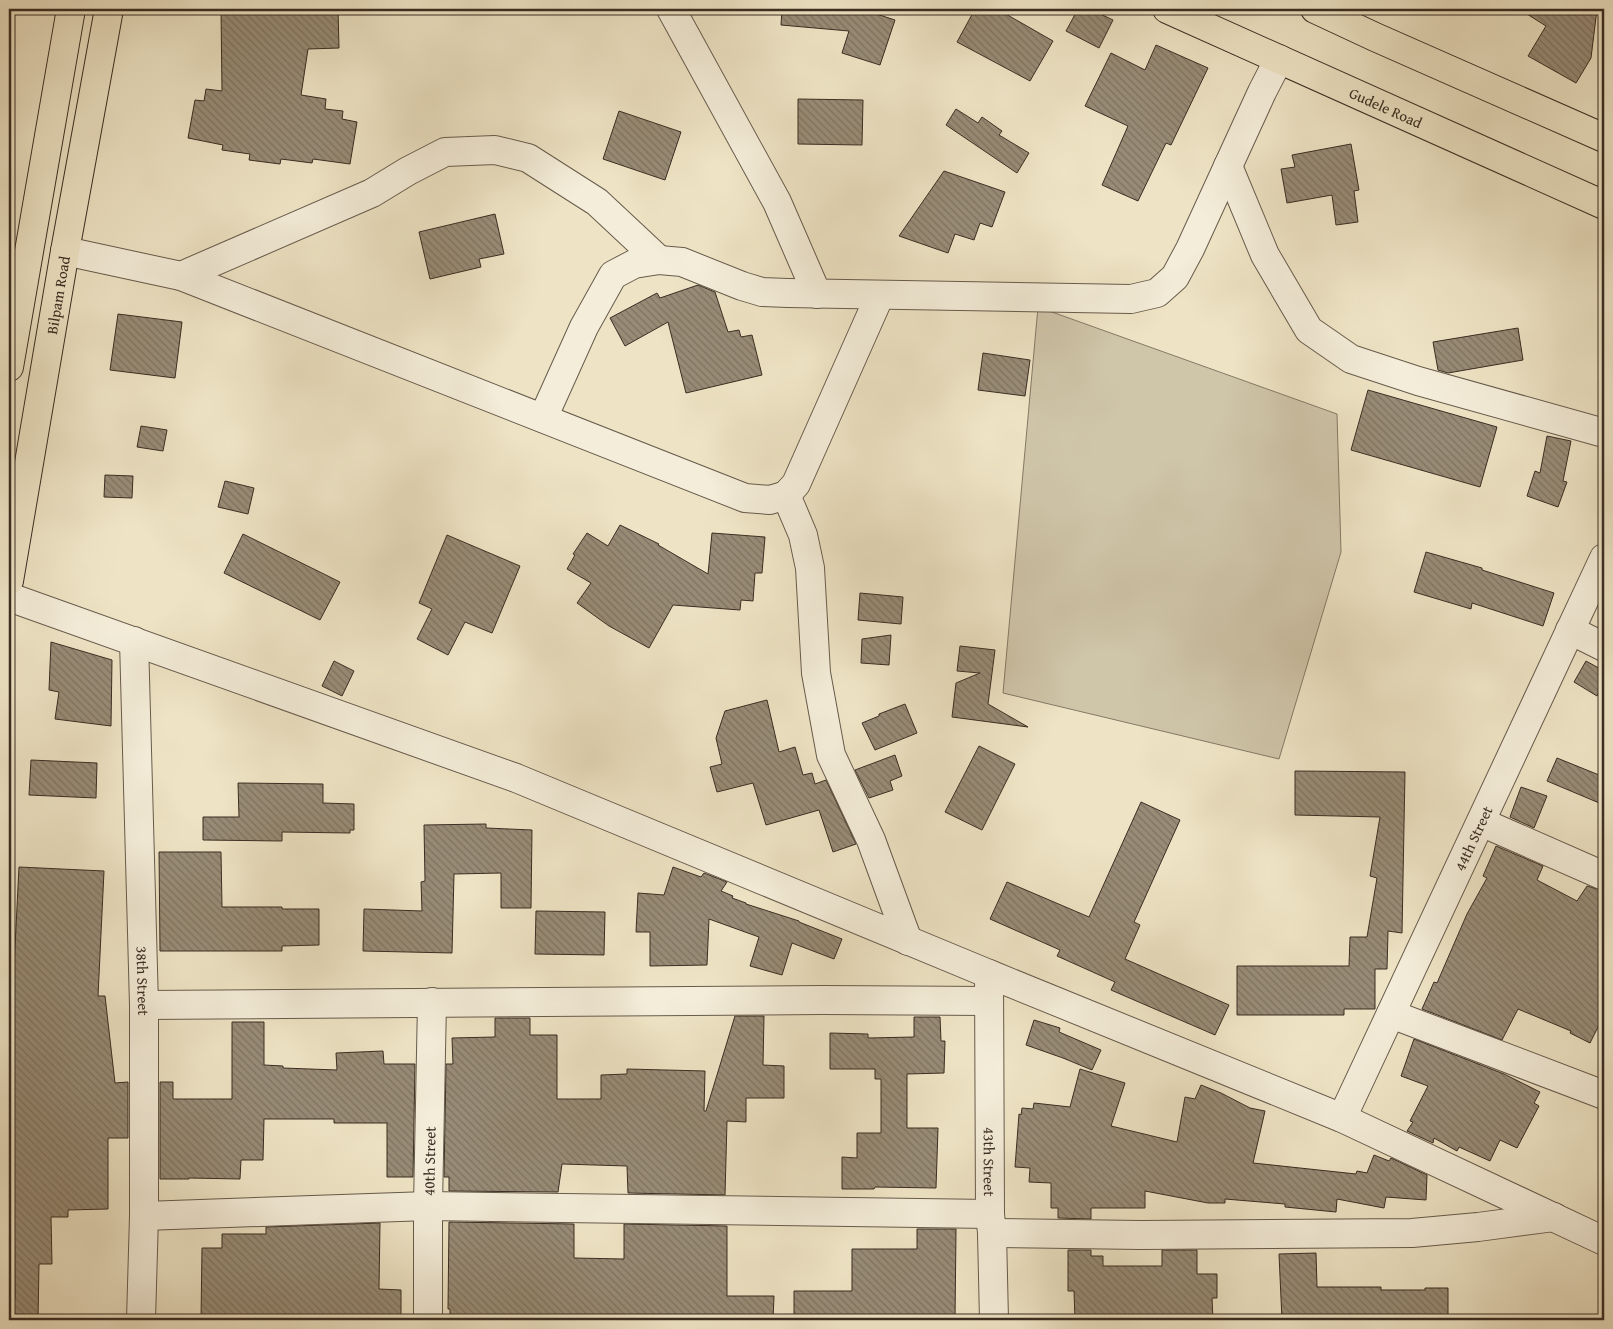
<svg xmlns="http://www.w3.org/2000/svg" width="1613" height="1329" font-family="'Gentium Book Plus',serif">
  <defs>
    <pattern id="building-back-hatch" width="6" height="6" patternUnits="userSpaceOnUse" patternTransform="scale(1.25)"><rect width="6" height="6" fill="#988c77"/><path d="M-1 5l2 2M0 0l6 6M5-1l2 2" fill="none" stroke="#7d7361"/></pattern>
  </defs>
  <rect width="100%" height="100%" fill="#eee4c5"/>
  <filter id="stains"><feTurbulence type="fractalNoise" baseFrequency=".004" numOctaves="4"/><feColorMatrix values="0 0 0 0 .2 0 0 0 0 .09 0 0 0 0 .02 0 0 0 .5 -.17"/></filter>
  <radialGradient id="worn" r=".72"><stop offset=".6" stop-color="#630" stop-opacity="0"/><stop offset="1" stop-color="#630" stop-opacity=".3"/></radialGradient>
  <!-- grass -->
  <path fill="#cfc5a9" stroke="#847966" d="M 1038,307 L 1337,414 L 1341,552 L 1279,759 L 1003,693 Z"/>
  <!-- building -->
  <path fill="url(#building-back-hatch)" stroke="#3a2d23" d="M 221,9 L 338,9 L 339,48 L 308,49 L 301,95 L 326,99 L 325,109 L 343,111 L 342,119 L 357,122 L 350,164 L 313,159 L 312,163 L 281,159 L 280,164 L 249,160 L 250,154 L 222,150 L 223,145 L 188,138 L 195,100 L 204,101 L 206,89 L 222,91 Z
    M 782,9 L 861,9 L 895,20 L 880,65 L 842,53 L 849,31 L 781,25 Z
    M 975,9 L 997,9 L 1053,41 L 1030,81 L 957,42 Z
    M 1078,9 L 1090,9 L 1113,20 L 1099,48 L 1066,31 Z
    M 1519,9 L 1597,9 L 1591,58 L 1576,83 L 1528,56 L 1546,26 Z
    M 1156,45 L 1208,68 L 1171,145 L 1166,143 L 1138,201 L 1102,185 L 1128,126 L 1085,106 L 1111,53 L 1145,70 Z
    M 798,99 L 863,100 L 862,145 L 798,144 Z
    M 956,109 L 978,123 L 982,117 L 1002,131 L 999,135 L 1029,153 L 1017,173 L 946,125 Z
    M 619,111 L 681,132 L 665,180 L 603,159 Z
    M 1351,144 L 1359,190 L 1354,191 L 1358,222 L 1336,225 L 1332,195 L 1287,203 L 1281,169 L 1295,167 L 1292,155 Z
    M 944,171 L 1005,192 L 992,227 L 980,223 L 974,240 L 955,234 L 948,253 L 899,236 Z
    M 495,214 L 504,254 L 479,259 L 481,267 L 430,279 L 419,232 Z
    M 698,285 L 715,292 L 728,332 L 739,330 L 741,337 L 752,335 L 762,375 L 686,393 L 668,322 L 625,346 L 610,318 L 657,293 L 660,298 Z
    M 118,314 L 182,322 L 175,378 L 110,370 Z
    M 1518,328 L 1523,360 L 1448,373 L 1438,370 L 1433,342 Z
    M 983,353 L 1030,360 L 1025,396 L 978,390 Z
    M 1368,390 L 1497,427 L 1480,487 L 1351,450 Z
    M 141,426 L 167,430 L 163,451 L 137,447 Z
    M 1547,436 L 1571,441 L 1563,481 L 1567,482 L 1558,507 L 1527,496 L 1535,471 L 1540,473 Z
    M 105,475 L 133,476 L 132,498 L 104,497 Z
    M 225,481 L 254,488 L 248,514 L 218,507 Z
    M 620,525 L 659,544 L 658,545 L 708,574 L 712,533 L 765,537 L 762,573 L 755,573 L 753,601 L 741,600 L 740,610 L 673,605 L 649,648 L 609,626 L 577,603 L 591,583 L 567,569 L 575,555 L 573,554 L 587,533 L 608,546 Z
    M 243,534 L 340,582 L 320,620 L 224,573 Z
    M 447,535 L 520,566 L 492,633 L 465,622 L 448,655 L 417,639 L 432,609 L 419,603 Z
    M 1426,552 L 1482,568 L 1482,570 L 1554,593 L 1543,626 L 1472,603 L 1471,609 L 1414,592 Z
    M 860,593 L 903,597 L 901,624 L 858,620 Z
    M 891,635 L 889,665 L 861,663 L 862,639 Z
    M 51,642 L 112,660 L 111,726 L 55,719 L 59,692 L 49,690 Z
    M 960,646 L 995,650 L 988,704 L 1028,727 L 952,717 L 956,683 L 980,673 L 957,671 Z
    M 334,661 L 354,671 L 342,696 L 322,686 Z
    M 1586,661 L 1604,671 L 1604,680 L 1597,696 L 1574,682 Z
    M 767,700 L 779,752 L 795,747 L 803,775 L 812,773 L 815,784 L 826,780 L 856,844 L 833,852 L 819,810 L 766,825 L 753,783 L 717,792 L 710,767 L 722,764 L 716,738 L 725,711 Z
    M 905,704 L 917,733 L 875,750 L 862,723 L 879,716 L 879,714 Z
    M 979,746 L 1015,764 L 982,830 L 945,812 Z
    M 895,755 L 902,776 L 890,781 L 893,790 L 869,798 L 855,770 Z
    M 1557,758 L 1604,777 L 1604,805 L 1547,781 Z
    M 31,760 L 97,763 L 96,798 L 29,795 Z
    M 1295,771 L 1405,772 L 1402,933 L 1388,931 L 1387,969 L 1375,969 L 1375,1009 L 1344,1009 L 1344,1015 L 1237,1015 L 1237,966 L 1349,966 L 1350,937 L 1367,937 L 1377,878 L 1370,876 L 1380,817 L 1295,815 Z
    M 238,783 L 323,784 L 323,803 L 354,804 L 354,830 L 350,830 L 350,833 L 282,832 L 282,841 L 203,840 L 203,817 L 239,817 Z
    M 1521,787 L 1547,796 L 1534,828 L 1510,817 Z
    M 1141,802 L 1180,820 L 1134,922 L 1140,925 L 1125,959 L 1229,1005 L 1215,1035 L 1111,990 L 1115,982 L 1057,956 L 1060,950 L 990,919 L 1007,882 L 1089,917 Z
    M 486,824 L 486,828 L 532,830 L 531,908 L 501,908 L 501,873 L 454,874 L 452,953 L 363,951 L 364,909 L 422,911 L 421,882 L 425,881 L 424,825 Z
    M 1496,846 L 1543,866 L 1537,880 L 1577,901 L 1587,886 L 1604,891 L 1604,1015 L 1590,1043 L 1570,1033 L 1571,1031 L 1518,1009 L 1502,1040 L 1422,1009 L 1434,982 L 1437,983 L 1467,914 L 1487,878 L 1483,876 Z
    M 159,852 L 221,852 L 222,907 L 282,907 L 282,909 L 319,909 L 319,945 L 282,946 L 282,951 L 160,951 Z
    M 19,867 L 104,871 L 98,996 L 105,996 L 115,1083 L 128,1082 L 128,1138 L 108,1138 L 108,1209 L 68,1210 L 68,1217 L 51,1217 L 52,1264 L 39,1264 L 38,1320 L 9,1320 L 9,1299 L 15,1299 L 14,1168 L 9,1168 L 9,987 L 13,987 Z
    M 673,867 L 701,877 L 704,873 L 727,882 L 721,891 L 733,896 L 732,898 L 746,903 L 746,904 L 799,921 L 799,922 L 842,939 L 834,959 L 792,943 L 782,975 L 750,966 L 759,937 L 709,919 L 707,965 L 650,966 L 650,932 L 636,932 L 638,893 L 664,895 Z
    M 536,911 L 605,912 L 604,955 L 535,954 Z
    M 735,1016 L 764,1016 L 763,1065 L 784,1066 L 784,1098 L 746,1098 L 746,1122 L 727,1121 L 725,1195 L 628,1193 L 627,1166 L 562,1164 L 558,1192 L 449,1191 L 449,1177 L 444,1177 L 446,1064 L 453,1064 L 452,1038 L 495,1037 L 495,1018 L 530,1018 L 530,1035 L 557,1035 L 557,1099 L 601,1099 L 601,1075 L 627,1074 L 627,1069 L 705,1071 L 704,1111 L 706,1111 Z
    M 914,1017 L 940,1017 L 941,1041 L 945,1041 L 944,1073 L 907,1074 L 907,1128 L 938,1128 L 936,1188 L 875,1187 L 874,1189 L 842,1189 L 842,1157 L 857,1158 L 857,1133 L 881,1133 L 881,1079 L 875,1079 L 875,1069 L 830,1069 L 830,1033 L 868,1034 L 868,1038 L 914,1037 Z
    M 1034,1020 L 1060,1028 L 1059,1032 L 1101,1050 L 1092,1070 L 1063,1058 L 1026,1045 Z
    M 232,1022 L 264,1022 L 264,1065 L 283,1066 L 283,1068 L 337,1070 L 336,1053 L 383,1051 L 384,1064 L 415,1064 L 413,1177 L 387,1177 L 387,1123 L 334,1123 L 334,1119 L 264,1119 L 263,1160 L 241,1160 L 240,1179 L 189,1178 L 189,1179 L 160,1179 L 160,1082 L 173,1082 L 173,1099 L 232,1099 Z
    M 1414,1039 L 1504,1074 L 1540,1092 L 1534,1103 L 1539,1106 L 1517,1148 L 1500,1140 L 1490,1161 L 1459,1147 L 1457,1151 L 1434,1138 L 1433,1143 L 1407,1131 L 1413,1122 L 1410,1121 L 1428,1086 L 1401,1076 Z
    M 1080,1069 L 1125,1083 L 1111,1126 L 1177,1142 L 1185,1097 L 1195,1099 L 1201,1085 L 1221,1093 L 1250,1108 L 1265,1111 L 1253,1163 L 1356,1174 L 1357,1171 L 1367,1173 L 1374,1155 L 1389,1161 L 1391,1158 L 1427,1175 L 1426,1200 L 1386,1197 L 1384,1208 L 1337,1199 L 1336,1212 L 1285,1207 L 1285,1204 L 1225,1199 L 1225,1203 L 1208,1203 L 1145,1191 L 1145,1208 L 1091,1208 L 1091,1219 L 1058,1218 L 1058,1208 L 1051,1208 L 1051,1183 L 1029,1182 L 1030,1168 L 1015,1167 L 1019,1114 L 1021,1115 L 1022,1108 L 1033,1109 L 1034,1103 L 1070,1107 Z
    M 449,1222 L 574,1224 L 574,1258 L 624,1259 L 624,1224 L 727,1226 L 727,1296 L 774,1296 L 773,1320 L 450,1319 L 450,1309 L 448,1309 Z
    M 380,1223 L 379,1289 L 401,1290 L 401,1320 L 201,1320 L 202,1248 L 222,1248 L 222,1234 L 266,1234 L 266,1227 Z
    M 917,1229 L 956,1229 L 955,1320 L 837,1320 L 837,1316 L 794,1316 L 794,1291 L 852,1291 L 852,1249 L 917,1249 Z
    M 1068,1250 L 1091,1250 L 1091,1256 L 1103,1256 L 1103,1266 L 1162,1266 L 1162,1250 L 1197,1250 L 1197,1274 L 1217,1274 L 1217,1298 L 1212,1298 L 1213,1320 L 1075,1320 L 1074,1291 L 1068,1291 Z
    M 1316,1253 L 1317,1287 L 1381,1287 L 1381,1290 L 1425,1290 L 1425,1288 L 1448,1288 L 1448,1320 L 1282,1320 L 1279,1254 Z"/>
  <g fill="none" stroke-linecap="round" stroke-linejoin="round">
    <!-- minor casing -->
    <g stroke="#675b4c" stroke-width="30">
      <g id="minor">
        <path d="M 671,9 L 777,202 L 817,294"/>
        <path d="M 1228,166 L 1265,255 L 1309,330 L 1351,359 L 1418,381 L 1604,433"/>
        <path d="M 65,251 L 181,276 L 745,498 L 770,500 L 786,495 L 796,484 L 880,295"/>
        <path d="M 181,276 L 372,193 L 408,171 L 445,152 L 495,150 L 528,158 L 597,202 L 659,260"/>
        <path d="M 543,418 L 584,327 L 613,275 L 634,264 L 659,260 L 682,262 L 742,286 L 762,292 L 788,293 L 1131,299 L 1157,293 L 1175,277 L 1190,249 L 1262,92 L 1279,59"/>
        <path d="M 786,495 L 803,535 L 810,568 L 816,673 L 831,755 L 871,840 L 908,941"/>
        <path id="s1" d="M 9,597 L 516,778 L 989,974 L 990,1214 L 992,1233 L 994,1320"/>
        <path d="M 1570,630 L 1604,647"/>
        <path id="s2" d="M 134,641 L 144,1005 L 144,1216 L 141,1320"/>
        <path d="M 1481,822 L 1604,876"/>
        <path d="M 989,974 L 1342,1118 L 1604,1241"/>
        <path d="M 144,1005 L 822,1000 L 989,1001"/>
        <path d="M 1391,1014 L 1604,1095"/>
        <path id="s3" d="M 1342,1118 L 1604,558"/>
        <path d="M 144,1216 L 428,1206 L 990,1214"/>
        <path d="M 992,1233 L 1141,1235 L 1412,1233 L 1478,1227 L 1554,1217"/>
        <path id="s4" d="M 428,1320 L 428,1206 L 432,1002"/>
      </g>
    </g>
    <!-- major casing -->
    <g stroke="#3a2d23" stroke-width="30">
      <g id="major">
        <path d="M 9,367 L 71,9"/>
        <path id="s5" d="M 9,581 L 65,251 L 109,9"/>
      </g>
    </g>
    <!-- highway casing -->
    <g stroke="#3a2d23" stroke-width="30">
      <g id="highway">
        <path id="s6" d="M 1167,9 L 1604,205"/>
        <path d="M 1315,9 L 1375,37 L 1604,138"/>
      </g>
    </g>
    <!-- minor -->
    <use href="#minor" stroke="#f4edd9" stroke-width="28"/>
    <!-- major -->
    <use href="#major" stroke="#eee4c5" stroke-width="28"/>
    <!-- highway -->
    <use href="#highway" stroke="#eee4c5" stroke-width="28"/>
  </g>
  <g text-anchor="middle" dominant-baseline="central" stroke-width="4" stroke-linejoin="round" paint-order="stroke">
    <!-- street labels -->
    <g font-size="15" fill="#3a2d23" stroke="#f4edd9">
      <text stroke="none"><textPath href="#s6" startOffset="240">Gudele Road</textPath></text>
      <text stroke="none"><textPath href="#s5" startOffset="290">Bilpam Road</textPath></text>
      <text stroke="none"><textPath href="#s3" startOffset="309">44th Street</textPath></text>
      <text stroke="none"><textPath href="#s2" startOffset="340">38th Street</textPath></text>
      <text stroke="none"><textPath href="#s4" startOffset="159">40th Street</textPath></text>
      <text stroke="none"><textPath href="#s1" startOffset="1238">43th Street</textPath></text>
    </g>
  </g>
  <!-- margin -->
  <rect width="1613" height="1329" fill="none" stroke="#eee4c5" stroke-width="30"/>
  <rect x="10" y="10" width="1593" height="1309" fill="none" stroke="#3a2d23" stroke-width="2.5"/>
  <rect x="15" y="15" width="1583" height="1299" fill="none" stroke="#3a2d23"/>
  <rect width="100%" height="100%" filter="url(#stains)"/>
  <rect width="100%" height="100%" fill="url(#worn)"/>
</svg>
